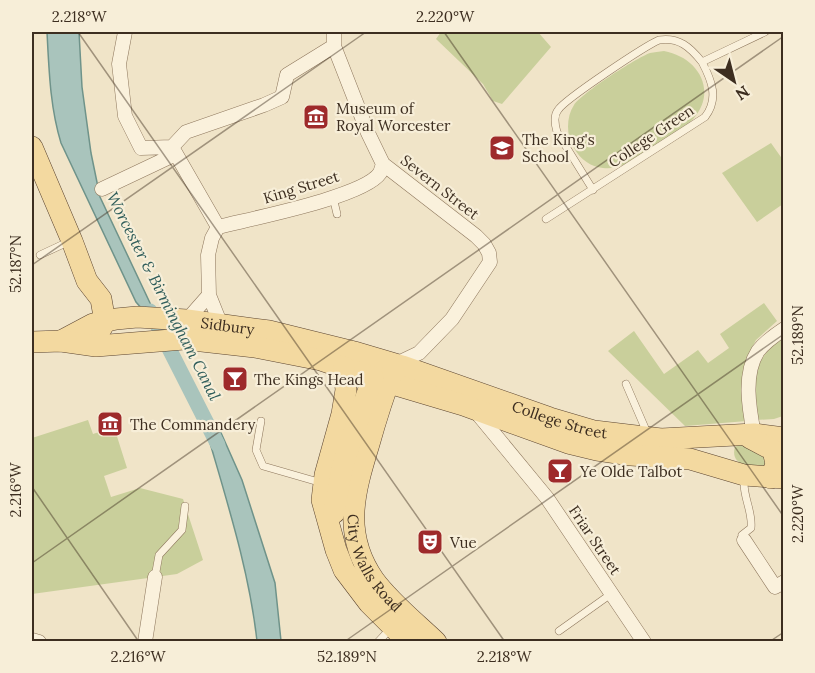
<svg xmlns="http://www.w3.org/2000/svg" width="815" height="673" font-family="Lora,serif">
  <rect width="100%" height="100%" fill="#f0e4c8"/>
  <!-- green -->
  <path fill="#c9cf9b" d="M 441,32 L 538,32 L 551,47 L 502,104 L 493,101 L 483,84 L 436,39 Z
    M 664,51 C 697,57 718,89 694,118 C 684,130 640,158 626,164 C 618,167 611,169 603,168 C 591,167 580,159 574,148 C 566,136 566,117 574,105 C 582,93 636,58 650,53 C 654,52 659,52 664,51 Z
    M 771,143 L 783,160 L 783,204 L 757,222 L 722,173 Z
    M 764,303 L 777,321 L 756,340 L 747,358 L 747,421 L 685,426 L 608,351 L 634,331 L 664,374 L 698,350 L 708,363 L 729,348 L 720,334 Z
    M 783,338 L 783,416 L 774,419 L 756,420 C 756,381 748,363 783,338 Z
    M 88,420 L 93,434 L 114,427 L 127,468 L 104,476 L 111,497 L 140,488 L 183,499 L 203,560 L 177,574 L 32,594 L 32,438 Z
    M 740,444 L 765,453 L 768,470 C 754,467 729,467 735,447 Z"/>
  <!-- water -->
  <path fill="#a9c4bc" stroke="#6f938a" stroke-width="1.5" d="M 47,32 L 79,32 L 82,87 L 91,153 L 100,197 L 150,303 L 157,326 L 136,302 L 61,143 C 50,107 49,70 47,32 Z
    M 218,426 L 242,480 L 275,583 L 281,641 L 257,641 C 249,569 226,499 206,429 Z"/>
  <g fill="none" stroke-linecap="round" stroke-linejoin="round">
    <!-- canal -->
    <path stroke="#a9c4bc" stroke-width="15" d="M 150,311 L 218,445"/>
    <!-- lane casing -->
    <g stroke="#8d765c" stroke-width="8">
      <path id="lane" d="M 593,190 L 557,132 C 555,125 553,116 558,110 C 565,99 645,46 659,40 C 679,37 690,47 702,62
        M 333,197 L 337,214
        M 546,219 L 705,117 C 719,99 712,81 702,62 L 765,32
        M 40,255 L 70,241
        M 626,384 L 645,428 L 645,435
        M 261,421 L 256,450 L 263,466 L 322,483
        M 742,535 L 751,528 C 753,511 742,496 744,477
        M 155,577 L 159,555 L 182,530 L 185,506
        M 559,631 L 611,594
        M 378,642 L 391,628"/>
    </g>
    <!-- street casing -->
    <g stroke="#8d765c" stroke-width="15">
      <path id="street" d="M 125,32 L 119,64 L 125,116 L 141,148 L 172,147 L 218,227
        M 334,32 L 334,46 L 343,69 L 368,133 L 383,164 L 476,236 L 484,244 L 489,253 L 490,262 L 452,319 L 419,353 L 396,364
        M 172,147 L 186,132 L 264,105 L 282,97 L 287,75 L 334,46
        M 102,189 L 176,154
        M 218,227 C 249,219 364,197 380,173 C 381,170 382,167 383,164
        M 218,227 L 212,238 L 208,255 L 209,295 L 221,325
        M 187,320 L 209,295
        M 477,413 L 547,498 L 644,642
        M 754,434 C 749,408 743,374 758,351 C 765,342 775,335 784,329
        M 744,540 L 775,587 L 784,582
        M 32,640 L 39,642
        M 145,642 L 155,577"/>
    </g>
    <!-- primary casing -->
    <g stroke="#5b4430" stroke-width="22">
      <g id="primary">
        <path d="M 32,147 L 72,241 L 87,281 L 101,299 L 105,322 L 98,334"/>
        <path id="s1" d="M 61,341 L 93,324 L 116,319 L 137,317 L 187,320 L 269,331 L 358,353 L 402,366 L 550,418 L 594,431 L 661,439 L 754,434 L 784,438"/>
        <path d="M 32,342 L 61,341 L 96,346 L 184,339 L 255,347 L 321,360 L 389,383 L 463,405 L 568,443 L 597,450 L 631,455 L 690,459 L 744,475 L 784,478"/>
        <path d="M 344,367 L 346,390 L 342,414 L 325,475 L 322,500 L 336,550 L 344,570 L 369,603 L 408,642"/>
        <path id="s2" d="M 393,370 C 384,394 376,419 369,444 C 354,493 342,534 374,580 C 391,603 415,622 436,642"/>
        <path d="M 750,438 L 773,450 L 776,464 L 771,478"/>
        <path d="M 334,513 L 341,473 L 347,452 L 373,377"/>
      </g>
    </g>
    <!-- lane -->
    <use href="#lane" stroke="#faf1dc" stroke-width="7"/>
    <!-- street -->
    <use href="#street" stroke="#faf1dc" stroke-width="14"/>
    <!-- primary -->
    <use href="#primary" stroke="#f3d9a0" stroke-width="21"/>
  </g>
  <!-- ticks -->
  <path fill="none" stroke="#3d2e20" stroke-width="1.5" stroke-opacity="0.45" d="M 78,32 L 505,642M 444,32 L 784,517M 32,265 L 366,32M 32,487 L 139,642M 32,563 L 784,36M 344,642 L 784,334M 769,642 L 784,632"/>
  <!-- icons -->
  <defs>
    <g id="museum-square" transform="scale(1.35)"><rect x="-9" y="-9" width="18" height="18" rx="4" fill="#9e2a2b" stroke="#f7eed8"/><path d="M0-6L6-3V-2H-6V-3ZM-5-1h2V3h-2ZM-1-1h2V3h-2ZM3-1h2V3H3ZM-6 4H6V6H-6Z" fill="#fff"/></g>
    <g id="school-square" transform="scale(1.35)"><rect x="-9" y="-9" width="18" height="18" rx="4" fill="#9e2a2b" stroke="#f7eed8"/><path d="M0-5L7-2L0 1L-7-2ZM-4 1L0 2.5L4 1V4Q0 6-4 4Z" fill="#fff"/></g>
    <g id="bar-square" transform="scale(1.35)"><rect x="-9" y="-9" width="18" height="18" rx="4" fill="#9e2a2b" stroke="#f7eed8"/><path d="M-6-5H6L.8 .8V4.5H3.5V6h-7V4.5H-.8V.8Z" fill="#fff"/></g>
    <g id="theatre-square" transform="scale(1.35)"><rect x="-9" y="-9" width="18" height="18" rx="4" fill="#9e2a2b" stroke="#f7eed8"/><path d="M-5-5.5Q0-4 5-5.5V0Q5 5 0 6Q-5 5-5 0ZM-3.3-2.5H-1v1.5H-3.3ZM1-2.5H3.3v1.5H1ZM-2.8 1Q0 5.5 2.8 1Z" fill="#fff"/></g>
  </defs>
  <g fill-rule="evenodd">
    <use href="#museum-square" x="316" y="117"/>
    <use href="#school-square" x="502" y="148"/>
    <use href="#bar-square" x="235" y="379"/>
    <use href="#museum-square" x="110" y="424"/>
    <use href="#bar-square" x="560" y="471"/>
    <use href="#theatre-square" x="430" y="542"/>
  </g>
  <g text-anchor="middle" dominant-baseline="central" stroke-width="4.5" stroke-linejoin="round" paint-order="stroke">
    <!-- poi labels -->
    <g font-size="15" fill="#3d2e20" stroke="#f7eed8" text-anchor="start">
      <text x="336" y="108">Museum of<tspan x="336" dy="17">Royal Worcester</tspan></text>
      <text x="522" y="139">The King's<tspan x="522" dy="17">School</tspan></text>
      <text x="254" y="379">The Kings Head</text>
      <text x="130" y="424">The Commandery</text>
      <text x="580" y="471">Ye Olde Talbot</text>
      <text x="450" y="542">Vue</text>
    </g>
    <!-- street labels -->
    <g font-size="15" fill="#3d2e20" stroke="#f7eed8">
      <text transform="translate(651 136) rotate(-34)">College Green</text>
      <text transform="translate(301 187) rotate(-17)">King Street</text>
      <text transform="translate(440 187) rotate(38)">Severn Street</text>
      <text stroke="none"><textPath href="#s1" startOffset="172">Sidbury</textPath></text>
      <text stroke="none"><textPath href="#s1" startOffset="518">College Street</textPath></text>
      <text transform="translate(595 540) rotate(56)">Friar Street</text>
      <text stroke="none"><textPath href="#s2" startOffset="204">City Walls Road</textPath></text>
    </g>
    <!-- water labels -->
    <g font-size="16" font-style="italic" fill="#2f5d5a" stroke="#f7eed8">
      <text transform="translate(164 296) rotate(63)">Worcester &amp; Birmingham Canal</text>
    </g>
  </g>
  <!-- border -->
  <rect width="815" height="673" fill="none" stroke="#f7eed8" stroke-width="66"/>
  <!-- north arrow -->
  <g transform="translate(734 81) rotate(145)" stroke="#f7eed8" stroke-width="4.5" paint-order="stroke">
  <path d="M0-4.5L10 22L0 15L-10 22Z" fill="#3d2e20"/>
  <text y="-9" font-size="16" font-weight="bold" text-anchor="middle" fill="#3d2e20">N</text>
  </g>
  <rect x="33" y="33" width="749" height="607" fill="none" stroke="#3d2e20" stroke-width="2"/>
  <g font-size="15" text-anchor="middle" fill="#3d2e20">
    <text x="79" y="22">2.218°W</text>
    <text x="445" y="22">2.220°W</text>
    <text transform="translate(16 264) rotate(-90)" y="5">52.187°N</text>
    <text transform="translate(798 335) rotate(-90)" y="5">52.189°N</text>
    <text transform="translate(16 490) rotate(-90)" y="5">2.216°W</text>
    <text transform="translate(798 514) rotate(-90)" y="5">2.220°W</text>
    <text x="138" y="662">2.216°W</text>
    <text x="347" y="662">52.189°N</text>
    <text x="504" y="662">2.218°W</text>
  </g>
</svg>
